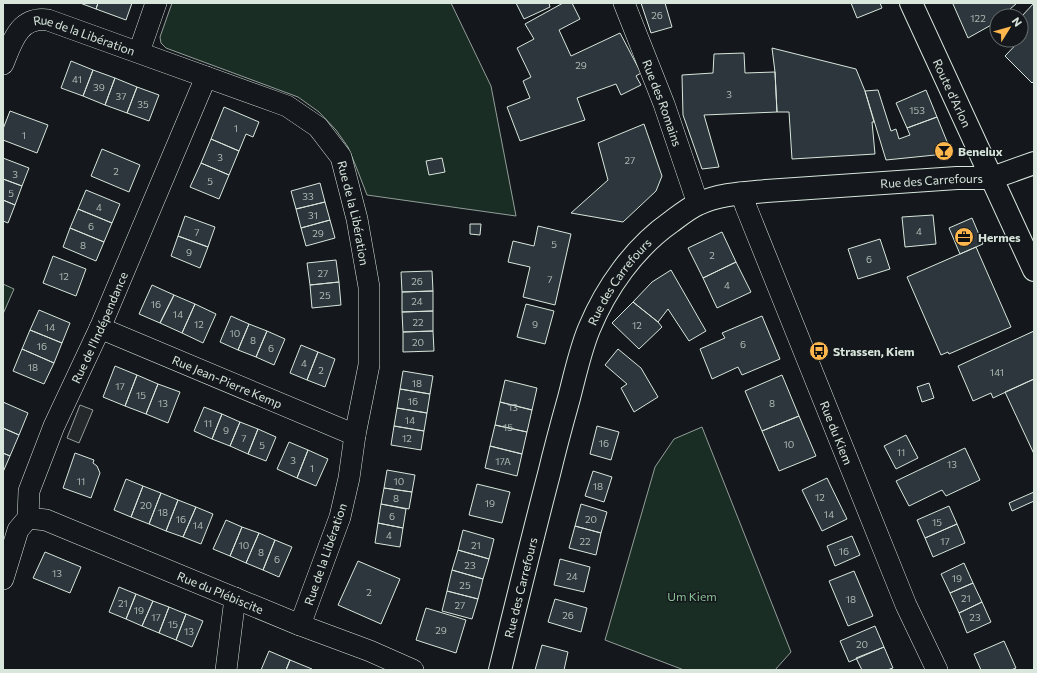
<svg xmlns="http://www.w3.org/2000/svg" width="1037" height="673" font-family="Commissioner,sans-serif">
  <rect width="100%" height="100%" fill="#14181c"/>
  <!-- green -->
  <path fill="#1a2d24" stroke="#939e99" d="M 172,3 L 451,3 L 491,86 L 516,216 L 367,195 L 357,169 L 348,147 L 336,130 L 319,112 L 298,97 L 166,48 L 161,43 L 160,37 Z
    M 3,284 L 14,289 L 3,314 Z
    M 702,427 L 791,652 L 775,670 L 684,670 L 605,640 L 655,467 L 674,439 Z"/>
  <!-- parking -->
  <path fill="#24282b" stroke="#939e99" d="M 80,405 L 93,410 L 79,443 L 67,438 Z"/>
  <!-- building -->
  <path fill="#2c363c" stroke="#d8e6dc" d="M 80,3 L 98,3 L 96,9 Z
    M 98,3 L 132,3 L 126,20 L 96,9 Z
    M 516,3 L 549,3 L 550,7 L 524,19 Z
    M 563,3 L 572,3 L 580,19 L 559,30 L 571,56 L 620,33 L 641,73 L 636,76 L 641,85 L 621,95 L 616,84 L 577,98 L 585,120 L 520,141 L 507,107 L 530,98 L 523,81 L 531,77 L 517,48 L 534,39 L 525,24 Z
    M 641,3 L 665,3 L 672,27 L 651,33 Z
    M 851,3 L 880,3 L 882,8 L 857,18 Z
    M 954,3 L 1017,3 L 1002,16 L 997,16 L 997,21 L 993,24 L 968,38 L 953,4 Z
    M 1034,3 L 1034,81 L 1032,83 L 1005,56 L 1028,32 L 1021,25 L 1021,17 Z
    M 772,48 L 856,69 L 865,91 L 874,122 L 872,122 L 875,154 L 792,159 L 789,112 L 777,112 L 775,72 Z
    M 744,53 L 745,73 L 775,72 L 777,112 L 704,115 L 719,167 L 702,169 L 683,115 L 682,75 L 713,73 L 714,54 Z
    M 71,61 L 93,70 L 83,96 L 61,88 Z
    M 93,70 L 115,78 L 105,105 L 83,96 Z
    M 115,78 L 137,87 L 127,113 L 105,105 Z
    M 137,87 L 159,95 L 149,121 L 127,113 Z
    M 878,90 L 891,131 L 896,129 L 899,139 L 910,135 L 907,128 L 937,117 L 948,144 L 945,154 L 886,160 L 865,91 Z
    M 926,90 L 937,117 L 907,128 L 896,103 Z
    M 224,107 L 259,122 L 253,137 L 246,134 L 239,151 L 211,139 Z
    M 10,111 L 48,125 L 37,153 L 3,140 L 3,129 Z
    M 644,124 L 662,176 L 656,191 L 623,222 L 571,213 L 608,180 L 598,143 Z
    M 211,139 L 239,151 L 229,175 L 201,163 Z
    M 102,149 L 140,165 L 129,192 L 91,176 Z
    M 3,158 L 29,168 L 22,186 L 3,179 Z
    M 442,158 L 445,172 L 429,175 L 426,161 Z
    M 201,163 L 229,175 L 219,199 L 190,187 Z
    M 3,179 L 22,186 L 15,205 L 3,200 Z
    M 320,183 L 325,202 L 296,209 L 291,191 Z
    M 86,190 L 120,204 L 112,223 L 78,209 Z
    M 3,200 L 15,205 L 8,223 L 3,221 Z
    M 325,202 L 330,220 L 301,228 L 296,209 Z
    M 78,209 L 112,223 L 104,242 L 70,228 Z
    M 933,215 L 936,244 L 905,247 L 902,217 Z
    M 185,216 L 215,227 L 208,247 L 178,236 Z
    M 972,218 L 983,244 L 960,254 L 949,228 Z
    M 330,220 L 335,238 L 306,246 L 301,228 Z
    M 470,224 L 481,224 L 480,235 L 470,234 Z
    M 538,226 L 571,234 L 555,305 L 523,297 L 530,267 L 508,262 L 513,241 L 534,246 Z
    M 70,228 L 104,242 L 96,261 L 63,247 Z
    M 722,232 L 736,262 L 703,278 L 688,248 Z
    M 178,236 L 208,247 L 200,268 L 171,256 Z
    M 880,239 L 890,269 L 858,279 L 848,249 Z
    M 976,247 L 1011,327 L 949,354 L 948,352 L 941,355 L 907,277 Z
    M 53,256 L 86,269 L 76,296 L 43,283 Z
    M 336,260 L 339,282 L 310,285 L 307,263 Z
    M 736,262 L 751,292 L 717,308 L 703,278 Z
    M 671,270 L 706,331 L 689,341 L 668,309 L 658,322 L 633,302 L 652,282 Z
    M 432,271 L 433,291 L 402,292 L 401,272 Z
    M 339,282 L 341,305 L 312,308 L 310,285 Z
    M 152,285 L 174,295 L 160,323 L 139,314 Z
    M 433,291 L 433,311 L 402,312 L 402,292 Z
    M 174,295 L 195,304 L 182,333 L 160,323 Z
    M 633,302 L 658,322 L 662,327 L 639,349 L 612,323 Z
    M 195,304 L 216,314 L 203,343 L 182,333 Z
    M 526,304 L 554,311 L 545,344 L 517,337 Z
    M 39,310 L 70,323 L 62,343 L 30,330 Z
    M 433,311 L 433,331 L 403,332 L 402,312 Z
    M 231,316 L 249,324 L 238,350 L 220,342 Z
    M 762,316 L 780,359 L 742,375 L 738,367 L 712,379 L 700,349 L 725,338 L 722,333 Z
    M 249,324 L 267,331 L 256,357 L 238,350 Z
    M 30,330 L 62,343 L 54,363 L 22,349 Z
    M 267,331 L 285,339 L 274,365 L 256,357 Z
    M 433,331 L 434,351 L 403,352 L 403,332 Z
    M 1034,331 L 1034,379 L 993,398 L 991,393 L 973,401 L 958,366 Z
    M 301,345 L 318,352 L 307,380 L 290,373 Z
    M 22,349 L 54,363 L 44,384 L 13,371 Z
    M 618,349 L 641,368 L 658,397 L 634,412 L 621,388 L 627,384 L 605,365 Z
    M 318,352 L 335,359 L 325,387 L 307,380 Z
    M 115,366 L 137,375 L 125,406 L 103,397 Z
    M 403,371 L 433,376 L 430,394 L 400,389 Z
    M 137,375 L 158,384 L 146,414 L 125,406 Z
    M 782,375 L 799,416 L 762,431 L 745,391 Z
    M 1034,379 L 1034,454 L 1005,392 Z
    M 505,380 L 537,388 L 532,410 L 500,402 Z
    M 929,383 L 934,398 L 922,402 L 917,387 Z
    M 158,384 L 180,392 L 168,423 L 146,414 Z
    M 400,389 L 430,394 L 427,413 L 397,408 Z
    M 3,402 L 28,413 L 19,435 L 3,428 Z
    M 500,402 L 532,410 L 527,432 L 495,425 Z
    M 204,407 L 222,414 L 212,439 L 194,431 Z
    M 397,408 L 427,413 L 424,431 L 394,426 Z
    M 222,414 L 240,422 L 230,446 L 212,439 Z
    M 799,416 L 816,456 L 779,471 L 762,431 Z
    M 240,422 L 258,429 L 248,454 L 230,446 Z
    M 495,425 L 527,432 L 522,454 L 490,446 Z
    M 394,426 L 424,431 L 421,450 L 391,445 Z
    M 597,426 L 619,432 L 611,460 L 590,454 Z
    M 3,428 L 19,435 L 10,456 L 3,453 Z
    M 258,429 L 276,437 L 266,461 L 248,454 Z
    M 906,435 L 918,458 L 896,469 L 884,446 Z
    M 289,442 L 308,450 L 297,478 L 277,469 Z
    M 490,446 L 522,454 L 517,476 L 485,468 Z
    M 965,448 L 980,480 L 946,496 L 942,490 L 909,506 L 896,481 Z
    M 308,450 L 328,459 L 316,486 L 297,478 Z
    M 3,453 L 10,456 L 3,472 Z
    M 75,453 L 94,460 L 93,463 L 97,466 L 100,473 L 91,498 L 63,488 Z
    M 387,470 L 415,475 L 412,492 L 384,488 Z
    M 593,471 L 612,477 L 604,502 L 585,496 Z
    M 827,478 L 847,519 L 822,531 L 802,490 Z
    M 126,479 L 143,486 L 131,517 L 114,510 Z
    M 477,484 L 510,492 L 502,523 L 469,515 Z
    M 143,486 L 161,493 L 149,524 L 131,517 Z
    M 384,488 L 412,492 L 409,509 L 381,504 Z
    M 1034,492 L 1034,501 L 1012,511 L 1009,503 Z
    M 161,493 L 178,500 L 166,531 L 149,524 Z
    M 178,500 L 196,507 L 183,537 L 166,531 Z
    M 381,504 L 406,509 L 403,528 L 378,523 Z
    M 581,504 L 607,512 L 601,533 L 575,526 Z
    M 949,506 L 957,524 L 925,538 L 917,520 Z
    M 196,507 L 213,514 L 201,544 L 183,537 Z
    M 226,520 L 242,527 L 230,556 L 213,549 Z
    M 378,523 L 403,528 L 400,547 L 375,543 Z
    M 957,524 L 965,543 L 933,557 L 925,538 Z
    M 575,526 L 601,533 L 596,555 L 569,548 Z
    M 242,527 L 259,533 L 246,563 L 230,556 Z
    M 463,530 L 494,539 L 489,559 L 458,550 Z
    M 259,533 L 275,540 L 263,570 L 246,563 Z
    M 852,536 L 860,555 L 835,566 L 827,546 Z
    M 275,540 L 292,547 L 279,577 L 263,570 Z
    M 458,550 L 489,559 L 483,579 L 452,570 Z
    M 45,552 L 81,567 L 70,593 L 33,578 Z
    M 560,559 L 590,567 L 584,592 L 554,585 Z
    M 358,561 L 400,579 L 381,624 L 338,605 Z
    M 964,563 L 973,583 L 950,593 L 941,574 Z
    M 452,570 L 483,579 L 478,599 L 447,591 Z
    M 854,571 L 873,616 L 848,626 L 829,581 Z
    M 973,583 L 982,602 L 959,613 L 950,593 Z
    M 119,587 L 136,594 L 126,619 L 109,612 Z
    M 447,591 L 478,599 L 472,619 L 442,611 Z
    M 136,594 L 153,601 L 142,626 L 126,619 Z
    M 555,599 L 587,608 L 581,632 L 548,622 Z
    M 153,601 L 169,607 L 159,633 L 142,626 Z
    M 982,602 L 991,622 L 967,633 L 959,613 Z
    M 169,607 L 186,614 L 176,640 L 159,633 Z
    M 426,608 L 466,620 L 456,653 L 416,640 Z
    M 186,614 L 203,621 L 192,647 L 176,640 Z
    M 875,626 L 884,647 L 849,662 L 840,641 Z
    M 1004,641 L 1016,668 L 1011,670 L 981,670 L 974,654 Z
    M 542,645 L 568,652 L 564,670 L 535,670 Z
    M 884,647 L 893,668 L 887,670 L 862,670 L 856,658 Z
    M 269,651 L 290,660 L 286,670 L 261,670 Z
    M 290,660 L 312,669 L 311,670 L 286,670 Z"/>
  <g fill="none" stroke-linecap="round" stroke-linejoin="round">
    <!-- minor casing -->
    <g stroke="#d8e6dc" stroke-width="22">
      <g id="minor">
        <path id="s1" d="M 624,3 L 664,104 L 698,204"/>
        <path d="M 139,52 L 156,3"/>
        <path id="s2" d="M 3,64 C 12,42 19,16 48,20 L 287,106 L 318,127 L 341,157 L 357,219 L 369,287 L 369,365 L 355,435 L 349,478 L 340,517 L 300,625"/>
        <path id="s3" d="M 741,193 L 746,207 L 906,605 L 937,670"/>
        <path id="s4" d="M 100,328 L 355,435"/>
        <path id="s5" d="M 28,518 L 46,520 L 300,625 L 370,651 L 413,670"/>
        <path id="s6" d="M 3,579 L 18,530 L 28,518 L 29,491 L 54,426 L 100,328 L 206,77"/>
        <path d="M 226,670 L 235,598"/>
      </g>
    </g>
    <!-- major casing -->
    <g stroke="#d8e6dc" stroke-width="24">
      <g id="major">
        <path id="s7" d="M 911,3 L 1034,270"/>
        <path id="s8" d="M 500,670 C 516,605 532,539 549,474 C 555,449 562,423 569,398 C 575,375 580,351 589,329 C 606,288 634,248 671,222 C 679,216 689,208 698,204 C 719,194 744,193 766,191 L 957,178 L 992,178 L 1034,163"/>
      </g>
    </g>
    <!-- minor -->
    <use href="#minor" stroke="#14181c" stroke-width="21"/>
    <!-- major -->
    <use href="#major" stroke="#14181c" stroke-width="22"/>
  </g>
  <!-- icons -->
  <defs>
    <g id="bar-disc" transform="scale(1)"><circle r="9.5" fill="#ffb74d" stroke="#14181c"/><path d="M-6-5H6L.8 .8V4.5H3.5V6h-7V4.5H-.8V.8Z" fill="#111"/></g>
    <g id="office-disc" transform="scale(1)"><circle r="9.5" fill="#ffb74d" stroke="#14181c"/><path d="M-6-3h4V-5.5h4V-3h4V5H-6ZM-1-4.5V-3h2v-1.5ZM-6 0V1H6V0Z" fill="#111"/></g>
    <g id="bus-disc" transform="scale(1)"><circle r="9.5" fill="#ffb74d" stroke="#14181c"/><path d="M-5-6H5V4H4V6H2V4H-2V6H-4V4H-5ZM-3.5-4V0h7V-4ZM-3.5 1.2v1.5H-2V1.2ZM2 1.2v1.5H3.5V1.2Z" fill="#111"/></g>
  </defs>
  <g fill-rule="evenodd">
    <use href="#bar-disc" x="944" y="151"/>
    <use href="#office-disc" x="964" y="237"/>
    <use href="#bus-disc" x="819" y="351"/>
  </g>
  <g text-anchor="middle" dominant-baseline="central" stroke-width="3" stroke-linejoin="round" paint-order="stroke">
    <!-- number labels -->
    <g font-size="10" fill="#adbab4">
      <text x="657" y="15">26</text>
      <text x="978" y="18">122</text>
      <text x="581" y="65">29</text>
      <text x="77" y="79">41</text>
      <text x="99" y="87">39</text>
      <text x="729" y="94">3</text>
      <text x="121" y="96">37</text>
      <text x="143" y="104">35</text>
      <text x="917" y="110">153</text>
      <text x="236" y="128">1</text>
      <text x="24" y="135">1</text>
      <text x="220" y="157">3</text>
      <text x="630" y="160">27</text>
      <text x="116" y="171">2</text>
      <text x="15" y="174">3</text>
      <text x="210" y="181">5</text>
      <text x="11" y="193">5</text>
      <text x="308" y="196">33</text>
      <text x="99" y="207">4</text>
      <text x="313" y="215">31</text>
      <text x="91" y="226">6</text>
      <text x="919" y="231">4</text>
      <text x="197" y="232">7</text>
      <text x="318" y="233">29</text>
      <text x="554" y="244">5</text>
      <text x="83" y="245">8</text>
      <text x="189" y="252">9</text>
      <text x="712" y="255">2</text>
      <text x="869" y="259">6</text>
      <text x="323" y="273">27</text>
      <text x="64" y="276">12</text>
      <text x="550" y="279">7</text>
      <text x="417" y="281">26</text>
      <text x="727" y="285">4</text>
      <text x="325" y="295">25</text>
      <text x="417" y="301">24</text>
      <text x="156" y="304">16</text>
      <text x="178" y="314">14</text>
      <text x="418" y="322">22</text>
      <text x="199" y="324">12</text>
      <text x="535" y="324">9</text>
      <text x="637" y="325">12</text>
      <text x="50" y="327">14</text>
      <text x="235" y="333">10</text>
      <text x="253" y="340">8</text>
      <text x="418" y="342">20</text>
      <text x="743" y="344">6</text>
      <text x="42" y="346">16</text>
      <text x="271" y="348">6</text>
      <text x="304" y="363">4</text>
      <text x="33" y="367">18</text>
      <text x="321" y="370">2</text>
      <text x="997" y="372">141</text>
      <text x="417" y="383">18</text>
      <text x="120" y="386">17</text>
      <text x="141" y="395">15</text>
      <text x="413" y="401">16</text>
      <text x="163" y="403">13</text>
      <text x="772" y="403">8</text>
      <text x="513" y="407">13</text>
      <text x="410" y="420">14</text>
      <text x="208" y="423">11</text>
      <text x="508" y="427">15</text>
      <text x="226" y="430">9</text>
      <text x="244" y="438">7</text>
      <text x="407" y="438">12</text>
      <text x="604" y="443">16</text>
      <text x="789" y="444">10</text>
      <text x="262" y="445">5</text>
      <text x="901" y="452">11</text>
      <text x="293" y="460">3</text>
      <text x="503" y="461">17A</text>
      <text x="952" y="464">13</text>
      <text x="312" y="468">1</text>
      <text x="81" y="481">11</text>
      <text x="399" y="481">10</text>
      <text x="598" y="486">18</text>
      <text x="820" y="497">12</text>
      <text x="396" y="498">8</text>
      <text x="490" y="503">19</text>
      <text x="146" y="505">20</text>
      <text x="163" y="512">18</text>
      <text x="829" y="514">14</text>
      <text x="392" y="516">6</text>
      <text x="181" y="519">16</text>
      <text x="591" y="519">20</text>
      <text x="937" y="522">15</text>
      <text x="198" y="525">14</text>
      <text x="389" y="535">4</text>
      <text x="585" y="541">22</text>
      <text x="945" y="541">17</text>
      <text x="244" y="545">10</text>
      <text x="476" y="545">21</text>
      <text x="844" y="551">16</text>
      <text x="261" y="552">8</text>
      <text x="277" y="559">6</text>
      <text x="470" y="565">23</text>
      <text x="57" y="573">13</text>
      <text x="572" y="576">24</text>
      <text x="957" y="578">19</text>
      <text x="465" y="585">25</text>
      <text x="369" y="592">2</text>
      <text x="966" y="598">21</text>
      <text x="851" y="599">18</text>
      <text x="123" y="603">21</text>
      <text x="460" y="605">27</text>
      <text x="139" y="610">19</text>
      <text x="568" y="615">26</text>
      <text x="156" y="617">17</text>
      <text x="975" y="617">23</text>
      <text x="173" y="624">15</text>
      <text x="441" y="630">29</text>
      <text x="189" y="631">13</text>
      <text x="862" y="644">20</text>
    </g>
    <!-- street labels -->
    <g font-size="12" fill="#d8e6dc" stroke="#14181c">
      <text stroke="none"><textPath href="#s2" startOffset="108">Rue de la Libération</textPath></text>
      <text stroke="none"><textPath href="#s7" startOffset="99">Route d'Arlon</textPath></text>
      <text stroke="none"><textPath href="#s1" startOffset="107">Rue des Romains</textPath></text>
      <text stroke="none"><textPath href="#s8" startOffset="757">Rue des Carrefours</textPath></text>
      <text stroke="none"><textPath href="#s2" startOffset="456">Rue de la Libération</textPath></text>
      <text stroke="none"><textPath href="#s8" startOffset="409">Rue des Carrefours</textPath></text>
      <text stroke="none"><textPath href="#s6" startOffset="272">Rue de l'Indépendance</textPath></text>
      <text stroke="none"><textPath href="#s4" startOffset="138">Rue Jean-Pierre Kemp</textPath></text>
      <text stroke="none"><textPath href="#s3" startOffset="258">Rue du Kiem</textPath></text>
      <text transform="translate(325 554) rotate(-71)">Rue de la Libération</text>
      <text stroke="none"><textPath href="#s8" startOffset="85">Rue des Carrefours</textPath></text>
      <text stroke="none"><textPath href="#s5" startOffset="207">Rue du Plébiscite</textPath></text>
    </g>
    <!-- poi labels -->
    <g font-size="12" font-weight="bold" fill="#d8e6dc" stroke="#14181c" text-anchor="start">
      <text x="958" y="151">Benelux</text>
      <text x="978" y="237">Hermes</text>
      <text x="833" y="351">Strassen, Kiem</text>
    </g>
    <!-- park labels -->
    <g font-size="12" fill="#8ac095" stroke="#14181c">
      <text x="692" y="596">Um Kiem</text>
    </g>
  </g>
  <!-- border -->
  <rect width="1037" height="673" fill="none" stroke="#d8e6dc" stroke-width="8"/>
  <!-- north arrow -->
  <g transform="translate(1009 28) rotate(53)"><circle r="19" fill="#14181c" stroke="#626a69"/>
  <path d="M0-3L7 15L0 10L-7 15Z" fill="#ffb74d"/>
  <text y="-6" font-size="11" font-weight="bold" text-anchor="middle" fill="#d8e6dc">N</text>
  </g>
</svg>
